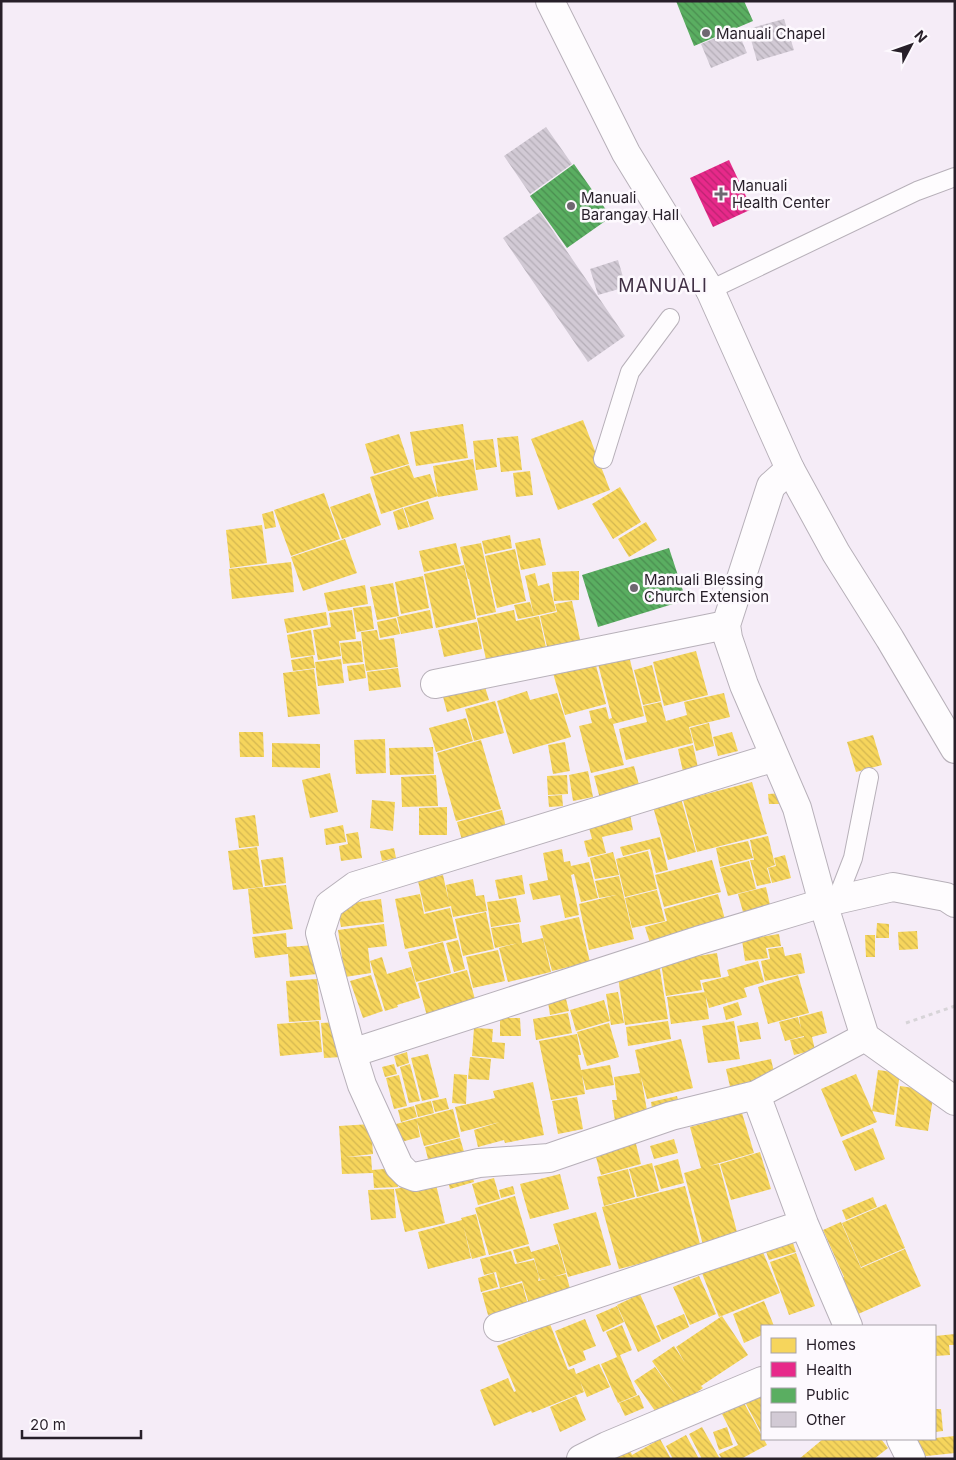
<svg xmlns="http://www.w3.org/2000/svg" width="956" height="1460" font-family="Inter,sans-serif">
  <defs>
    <pattern id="homes-back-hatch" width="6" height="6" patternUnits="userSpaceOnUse" patternTransform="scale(1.25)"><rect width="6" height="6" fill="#f6d55c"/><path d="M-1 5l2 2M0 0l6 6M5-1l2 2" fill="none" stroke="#d3b650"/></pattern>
    <pattern id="health-back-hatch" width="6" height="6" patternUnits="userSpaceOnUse" patternTransform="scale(1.25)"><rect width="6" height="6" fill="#e7298a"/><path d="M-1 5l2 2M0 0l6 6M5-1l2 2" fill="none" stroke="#bb2371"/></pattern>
    <pattern id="public-back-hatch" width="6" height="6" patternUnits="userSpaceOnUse" patternTransform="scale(1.25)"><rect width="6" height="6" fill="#5aae61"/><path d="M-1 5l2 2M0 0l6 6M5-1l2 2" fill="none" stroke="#4a8d50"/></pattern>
    <pattern id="building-back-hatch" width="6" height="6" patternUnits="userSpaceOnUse" patternTransform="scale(1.25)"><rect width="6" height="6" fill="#d2cad5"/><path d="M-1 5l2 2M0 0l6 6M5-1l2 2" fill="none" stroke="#b4adb7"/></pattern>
  </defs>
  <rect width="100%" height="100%" fill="#f5ecf7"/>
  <!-- homes -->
  <path fill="url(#homes-back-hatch)" d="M 583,420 L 610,490 L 558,510 L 531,439 Z
    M 463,424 L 468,458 L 416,466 L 410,432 Z
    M 399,434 L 409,464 L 374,474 L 365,444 Z
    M 518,436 L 522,470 L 501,472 L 497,438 Z
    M 493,439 L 497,467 L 476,470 L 473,441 Z
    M 473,459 L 478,490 L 438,497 L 433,466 Z
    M 409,465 L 414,478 L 430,474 L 438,496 L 381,514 L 370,477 Z
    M 530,471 L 533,495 L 516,497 L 513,473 Z
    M 620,487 L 641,522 L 613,539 L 592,504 Z
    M 324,493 L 340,539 L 291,556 L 274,510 Z
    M 370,493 L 381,525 L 342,539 L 330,507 Z
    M 428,501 L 434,519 L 410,527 L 404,508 Z
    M 403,508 L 409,527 L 398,530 L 393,512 Z
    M 273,511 L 276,527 L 265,529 L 262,514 Z
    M 646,522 L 657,540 L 629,557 L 618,539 Z
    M 262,525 L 267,563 L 230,568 L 226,530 Z
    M 510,535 L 512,548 L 485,554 L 482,541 Z
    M 540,538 L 546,565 L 521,570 L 515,543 Z
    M 345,539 L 357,573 L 303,591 L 291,557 Z
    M 456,543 L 461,564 L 424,572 L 419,551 Z
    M 481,543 L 496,612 L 477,616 L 469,579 L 468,579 L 460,547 Z
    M 515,549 L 526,601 L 497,608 L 485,556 Z
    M 291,562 L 294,592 L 232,599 L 229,569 Z
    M 464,565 L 476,619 L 436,628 L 424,574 Z
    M 579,571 L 579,600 L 554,601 L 552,572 Z
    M 535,573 L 538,586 L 549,583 L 556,611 L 534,616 L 525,576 Z
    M 423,576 L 429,608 L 401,614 L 395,582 Z
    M 393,583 L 399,616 L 377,620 L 370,587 Z
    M 365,585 L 368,604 L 328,611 L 324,593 Z
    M 572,601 L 581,644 L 548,651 L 540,616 L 557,612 L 555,604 Z
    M 530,602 L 534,616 L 518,619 L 514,605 Z
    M 371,606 L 374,629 L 357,632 L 353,608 Z
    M 352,610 L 356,639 L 339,641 L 341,656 L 318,660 L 313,630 L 331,627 L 329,613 Z
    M 430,610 L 433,628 L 401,634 L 397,617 Z
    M 514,610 L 516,621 L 539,616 L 547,652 L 487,664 L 477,618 Z
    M 326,612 L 328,625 L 287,633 L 284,619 Z
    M 396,618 L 400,634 L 380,638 L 377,622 Z
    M 477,622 L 482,649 L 444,657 L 438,630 Z
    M 311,630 L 315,655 L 291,658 L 287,635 Z
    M 377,630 L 379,640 L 394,638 L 398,667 L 366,671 L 361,632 Z
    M 361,641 L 363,662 L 343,664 L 340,643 Z
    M 696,651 L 708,695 L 664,706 L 653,662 Z
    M 593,654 L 606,704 L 565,715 L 551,666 Z
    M 313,656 L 315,668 L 293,671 L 291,660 Z
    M 629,656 L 644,716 L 613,724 L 624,765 L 591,773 L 579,726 L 592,723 L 589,711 L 606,707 L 609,719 L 612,718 L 598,664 Z
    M 341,659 L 344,683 L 318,686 L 315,662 Z
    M 364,664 L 366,678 L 349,681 L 347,666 Z
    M 652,665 L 661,701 L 643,705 L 634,670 Z
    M 398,668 L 401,687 L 369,691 L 367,672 Z
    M 314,669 L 320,714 L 288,717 L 283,673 Z
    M 482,677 L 489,700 L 447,712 L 441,689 Z
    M 527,691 L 530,700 L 557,693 L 571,737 L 513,754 L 497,701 Z
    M 724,693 L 730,717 L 689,727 L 693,743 L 626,760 L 619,729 L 647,722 L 643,706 L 661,702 L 666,721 L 687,715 L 684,702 Z
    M 495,701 L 504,733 L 474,741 L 465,709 Z
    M 466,718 L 473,741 L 436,752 L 429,728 Z
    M 709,723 L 714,746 L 696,751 L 690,728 Z
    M 239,732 L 263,732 L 264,757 L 240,757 Z
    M 732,732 L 738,751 L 718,756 L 713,737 Z
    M 873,735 L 882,765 L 856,772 L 847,742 Z
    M 385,739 L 386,773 L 356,774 L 354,740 Z
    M 481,740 L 501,809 L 456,821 L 437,753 Z
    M 565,742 L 570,771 L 553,774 L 548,745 Z
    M 272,743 L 320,744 L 320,768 L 272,767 Z
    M 693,745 L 699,772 L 684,776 L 678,749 Z
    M 433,747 L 434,774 L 390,775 L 389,748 Z
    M 634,766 L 642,796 L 602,806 L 594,776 Z
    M 588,771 L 593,797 L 573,801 L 569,775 Z
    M 330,773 L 338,812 L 310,818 L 302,780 Z
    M 436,775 L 438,806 L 402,807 L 401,777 Z
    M 567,775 L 568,794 L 548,795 L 547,776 Z
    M 752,782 L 767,834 L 697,852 L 683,800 Z
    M 785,793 L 786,804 L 769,804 L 768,794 Z
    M 562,795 L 563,806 L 549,807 L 548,796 Z
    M 680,795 L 696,852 L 668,860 L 652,803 Z
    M 372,800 L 395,802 L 393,831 L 370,828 Z
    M 447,807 L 447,835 L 419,835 L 419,808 Z
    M 502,810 L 507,832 L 463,844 L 457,822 Z
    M 630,814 L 633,830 L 602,837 L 606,853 L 588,857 L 584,841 L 592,839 L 588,824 Z
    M 255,815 L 259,846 L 239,848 L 235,818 Z
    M 343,825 L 346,842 L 326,845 L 324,829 Z
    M 358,832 L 362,858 L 341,861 L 339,846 L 348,844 L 346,834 Z
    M 768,836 L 775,865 L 767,868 L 771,883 L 757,886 L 750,860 L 754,860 L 750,840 Z
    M 660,837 L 668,870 L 656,873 L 650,849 L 623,856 L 620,847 Z
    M 748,841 L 753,858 L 720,867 L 716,848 Z
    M 257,847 L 263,887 L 233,890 L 228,851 Z
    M 394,848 L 396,858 L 382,861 L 380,851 Z
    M 562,849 L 564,862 L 570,861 L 571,866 L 589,862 L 598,898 L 581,902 L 574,874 L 571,875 L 579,915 L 565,918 L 560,895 L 533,900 L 529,884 L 548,880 L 543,853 Z
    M 648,851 L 657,889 L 625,897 L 616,859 Z
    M 613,852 L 619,875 L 595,879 L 590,858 Z
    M 785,855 L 791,878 L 772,883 L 768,868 L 776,866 L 774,858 Z
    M 283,857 L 286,883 L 265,886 L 261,860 Z
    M 712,860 L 721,892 L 664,907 L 655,875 Z
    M 749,861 L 756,889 L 728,896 L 720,868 Z
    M 443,875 L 449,902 L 446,885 L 473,879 L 476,896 L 484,895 L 487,911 L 453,917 L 451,906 L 425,912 L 418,881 Z
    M 522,875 L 525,894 L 499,899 L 495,880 Z
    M 619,876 L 634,939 L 589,950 L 579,904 L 616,895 L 599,898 L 595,881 Z
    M 286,885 L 293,929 L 253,934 L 248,889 Z
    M 766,887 L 770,905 L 743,912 L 738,894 Z
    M 657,890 L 665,921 L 632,928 L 625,898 Z
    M 420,894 L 424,914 L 450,908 L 457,938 L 431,944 L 429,932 L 431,944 L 405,949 L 395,899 Z
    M 718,894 L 726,923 L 650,943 L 645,927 L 667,921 L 664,909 Z
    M 516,898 L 521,922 L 491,927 L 487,902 Z
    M 381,899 L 384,922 L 341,927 L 337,905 Z
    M 486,912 L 494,949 L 463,956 L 455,919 Z
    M 579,917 L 590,962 L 552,971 L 540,926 Z
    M 877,923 L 889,924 L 889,938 L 876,938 Z
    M 384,924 L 387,946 L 368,948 L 371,973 L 345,977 L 338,930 Z
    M 519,924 L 522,943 L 543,938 L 551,972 L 508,982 L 499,948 L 518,943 L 495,948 L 491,928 Z
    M 917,931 L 918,949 L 899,950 L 898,932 Z
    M 286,933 L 287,947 L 315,945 L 317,974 L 290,977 L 288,954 L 255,958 L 252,937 Z
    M 779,934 L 781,946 L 766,948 L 768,958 L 745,961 L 742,940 Z
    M 865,935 L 875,935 L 875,957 L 866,957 Z
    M 458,940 L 465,969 L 454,972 L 446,943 Z
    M 443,942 L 451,973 L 416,982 L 408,952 Z
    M 783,947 L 785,956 L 801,953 L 805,973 L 765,981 L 761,961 L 770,959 L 768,949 Z
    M 498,950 L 505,981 L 473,988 L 466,957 Z
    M 717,953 L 721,977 L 700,980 L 702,990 L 666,996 L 661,962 Z
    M 382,957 L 387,974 L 411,967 L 420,998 L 397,1005 L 398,1007 L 385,1011 L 370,961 Z
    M 758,961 L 764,982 L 744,988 L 747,997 L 709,1008 L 702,983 L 729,976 L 727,970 Z
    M 659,964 L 668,1019 L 625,1025 L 617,970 Z
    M 467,970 L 476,1003 L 427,1016 L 418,983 Z
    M 371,975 L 383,1011 L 363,1018 L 350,981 Z
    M 798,975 L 809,1013 L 768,1024 L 758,987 Z
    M 317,979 L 321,1020 L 289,1022 L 286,981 Z
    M 618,992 L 624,1023 L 611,1025 L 606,994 Z
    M 705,992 L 709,1019 L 671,1024 L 667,997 Z
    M 566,999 L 569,1011 L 550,1015 L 548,1002 Z
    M 604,1000 L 610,1021 L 576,1031 L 570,1010 Z
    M 738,1002 L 742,1015 L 726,1020 L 723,1007 Z
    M 822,1011 L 827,1033 L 812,1037 L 815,1050 L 794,1055 L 790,1040 L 804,1037 L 804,1036 L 785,1041 L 779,1022 L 798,1017 L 801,1029 L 799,1017 Z
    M 568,1013 L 572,1033 L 536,1040 L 533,1019 Z
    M 500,1018 L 520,1018 L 521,1036 L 500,1036 Z
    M 319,1021 L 322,1052 L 280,1056 L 277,1024 Z
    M 668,1021 L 671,1039 L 628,1046 L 626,1027 Z
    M 734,1021 L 740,1059 L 708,1063 L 702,1026 Z
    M 339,1022 L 342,1057 L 324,1058 L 321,1023 Z
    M 758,1022 L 761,1039 L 740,1042 L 737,1026 Z
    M 609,1023 L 619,1057 L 587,1066 L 577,1032 Z
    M 474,1028 L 493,1029 L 492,1042 L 505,1043 L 504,1059 L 472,1056 Z
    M 577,1034 L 581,1055 L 578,1055 L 581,1070 L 610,1065 L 614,1085 L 586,1090 L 582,1075 L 585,1094 L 551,1100 L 539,1041 Z
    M 681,1039 L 693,1088 L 647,1099 L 641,1077 L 648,1116 L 615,1121 L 612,1100 L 617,1100 L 614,1077 L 640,1073 L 635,1050 Z
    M 407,1052 L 409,1063 L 397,1067 L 394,1056 Z
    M 428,1054 L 439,1097 L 422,1101 L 411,1058 Z
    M 470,1057 L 491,1059 L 489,1080 L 468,1079 Z
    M 771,1059 L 776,1081 L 731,1091 L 726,1069 Z
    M 394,1064 L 397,1074 L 385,1077 L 382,1067 Z
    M 410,1064 L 420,1101 L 409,1103 L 400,1067 Z
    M 878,1070 L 900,1073 L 894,1115 L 872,1111 Z
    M 454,1074 L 467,1075 L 466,1104 L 452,1103 Z
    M 856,1074 L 877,1122 L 841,1137 L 821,1089 Z
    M 399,1075 L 407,1106 L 394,1109 L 386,1078 Z
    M 533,1082 L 544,1135 L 505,1143 L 504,1140 L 478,1147 L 474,1130 L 500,1122 L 461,1132 L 455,1107 L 495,1098 L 493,1091 Z
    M 900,1086 L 934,1091 L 928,1131 L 895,1126 Z
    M 677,1096 L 680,1109 L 653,1115 L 651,1102 Z
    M 577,1097 L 583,1129 L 558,1134 L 552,1101 Z
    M 446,1098 L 449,1109 L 435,1112 L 432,1101 Z
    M 431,1101 L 434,1113 L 418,1117 L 415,1105 Z
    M 414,1106 L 417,1117 L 401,1122 L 398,1110 Z
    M 453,1109 L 460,1137 L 424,1146 L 417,1121 L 420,1137 L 401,1142 L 396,1124 Z
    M 742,1113 L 754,1153 L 709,1166 L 719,1164 L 738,1236 L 703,1245 L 684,1173 L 701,1168 L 690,1127 Z
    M 371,1124 L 373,1154 L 346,1157 L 371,1156 L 372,1170 L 396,1168 L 398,1187 L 374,1188 L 373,1173 L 342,1174 L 339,1126 Z
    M 873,1128 L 885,1159 L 855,1171 L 842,1141 Z
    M 460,1138 L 467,1162 L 431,1171 L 425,1147 Z
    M 674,1139 L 678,1153 L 654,1159 L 650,1146 Z
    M 635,1140 L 641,1164 L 601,1175 L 594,1150 Z
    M 760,1152 L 771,1189 L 731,1200 L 720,1164 Z
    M 678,1159 L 684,1183 L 661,1189 L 654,1166 Z
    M 652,1163 L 659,1191 L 637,1197 L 629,1169 Z
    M 470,1167 L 474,1182 L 450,1189 L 446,1174 Z
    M 628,1169 L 635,1197 L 604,1206 L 597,1177 Z
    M 560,1174 L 569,1209 L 530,1219 L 520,1184 Z
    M 494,1178 L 500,1199 L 478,1205 L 472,1184 Z
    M 435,1180 L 445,1223 L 405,1232 L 395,1189 Z
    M 513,1186 L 515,1194 L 501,1198 L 499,1190 Z
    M 685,1186 L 701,1248 L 619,1269 L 602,1207 Z
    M 394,1189 L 396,1218 L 371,1220 L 368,1190 Z
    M 515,1196 L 529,1244 L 489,1255 L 475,1208 Z
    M 873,1197 L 877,1207 L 846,1220 L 842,1210 Z
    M 886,1204 L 905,1248 L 861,1267 L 842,1223 Z
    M 596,1212 L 611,1265 L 568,1277 L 553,1224 Z
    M 476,1214 L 486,1255 L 472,1259 L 463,1224 L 471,1258 L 428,1269 L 418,1232 L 462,1220 L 461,1218 Z
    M 841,1222 L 861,1268 L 905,1249 L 921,1286 L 856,1315 L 840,1278 L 844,1277 L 823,1230 Z
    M 791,1237 L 796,1252 L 769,1260 L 764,1246 Z
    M 558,1244 L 566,1273 L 553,1277 L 566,1274 L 571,1292 L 529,1304 L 522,1281 L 500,1288 L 496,1272 L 484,1275 L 480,1259 L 511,1251 L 515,1264 L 534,1260 L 539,1277 L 538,1281 L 546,1279 L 540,1280 L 534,1258 L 517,1263 L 513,1250 L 529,1246 L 531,1252 Z
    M 760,1245 L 780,1293 L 719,1317 L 700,1268 Z
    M 796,1253 L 815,1306 L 789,1315 L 770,1262 Z
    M 494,1273 L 498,1287 L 481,1292 L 478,1278 Z
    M 699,1276 L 716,1314 L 690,1325 L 673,1287 Z
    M 522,1283 L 528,1305 L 488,1315 L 482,1293 Z
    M 640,1294 L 661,1341 L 638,1352 L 617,1305 Z
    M 764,1301 L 774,1326 L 762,1326 L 762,1335 L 744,1343 L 733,1314 Z
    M 617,1306 L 624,1322 L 603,1332 L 596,1315 Z
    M 684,1314 L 689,1327 L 662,1340 L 656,1326 Z
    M 722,1316 L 748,1355 L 701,1386 L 703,1388 L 660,1418 L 634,1381 L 655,1367 L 677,1397 L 652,1361 L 674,1346 L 685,1363 L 676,1347 Z
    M 585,1319 L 596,1346 L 583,1351 L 586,1360 L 569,1367 L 555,1331 Z
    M 550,1324 L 568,1370 L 574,1368 L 576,1374 L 599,1364 L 610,1387 L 587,1397 L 580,1381 L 584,1392 L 532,1413 L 531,1411 L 494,1426 L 480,1390 L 508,1378 L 514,1392 L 516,1391 L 497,1346 Z
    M 622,1325 L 632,1350 L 620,1355 L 637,1395 L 618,1403 L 601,1364 L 617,1357 L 606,1332 Z
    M 955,1334 L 955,1345 L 949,1345 L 950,1355 L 935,1356 L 935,1336 Z
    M 762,1393 L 762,1434 L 745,1402 Z
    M 639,1395 L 644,1408 L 625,1416 L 619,1403 Z
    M 576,1396 L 586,1420 L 560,1432 L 550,1407 Z
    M 744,1403 L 767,1445 L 741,1459 L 722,1459 L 719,1454 L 738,1445 L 722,1414 Z
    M 935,1409 L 941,1409 L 943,1431 L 935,1432 Z
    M 702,1427 L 720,1459 L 702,1459 L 689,1434 Z
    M 727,1427 L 733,1445 L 719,1450 L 713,1432 Z
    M 686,1435 L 699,1459 L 673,1459 L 666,1446 Z
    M 955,1436 L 955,1453 L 917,1457 L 915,1440 Z
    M 660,1439 L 671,1459 L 609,1459 L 629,1448 L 632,1455 Z
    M 823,1439 L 881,1439 L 888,1448 L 874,1459 L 799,1459 Z"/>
  <!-- health -->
  <path fill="url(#health-back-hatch)" d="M 729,160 L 752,209 L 713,227 L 690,178 Z"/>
  <!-- public -->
  <path fill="url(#public-back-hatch)" d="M 676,1 L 744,1 L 753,21 L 694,46 Z
    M 574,164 L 611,217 L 567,248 L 530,196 Z
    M 669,548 L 686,600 L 598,627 L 582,575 Z"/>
  <!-- building -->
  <path fill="url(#building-back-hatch)" d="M 784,19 L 794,50 L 757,61 L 748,29 Z
    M 737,29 L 747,53 L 711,68 L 701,44 Z
    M 546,127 L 572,164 L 530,194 L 504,156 Z
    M 540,212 L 625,336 L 588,362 L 503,238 Z
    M 618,260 L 626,287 L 598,295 L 590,269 Z"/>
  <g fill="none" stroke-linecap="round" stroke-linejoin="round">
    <!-- service casing -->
    <g stroke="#b7b0b9" stroke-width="20">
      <path id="service" d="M 710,290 L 917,191 L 955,177
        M 603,459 L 630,372 L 670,318
        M 837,899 L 853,858 L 869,777"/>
    </g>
    <!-- minor casing -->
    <g stroke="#b7b0b9" stroke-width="30">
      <path id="minor" d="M 550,1 L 626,153 L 710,290
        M 790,469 L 771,486 L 726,625 L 728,638 L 744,685 L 797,808 L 823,903 L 865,1037 L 955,1101
        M 435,684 L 726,625
        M 775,757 L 355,886 L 329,905 L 320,933 L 352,1053 L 362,1085 L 399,1166 L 407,1174 L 415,1177 L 479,1163 L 549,1158 L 671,1116 L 756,1095 L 865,1037
        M 352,1053 L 700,940 L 823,903 L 893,887 L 946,897 L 955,903
        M 756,1095 L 804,1224 L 848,1326
        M 498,1327 L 804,1224
        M 901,1439 L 911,1459
        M 581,1459 L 607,1446 L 762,1381"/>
    </g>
    <!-- tertiary casing -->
    <g stroke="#b7b0b9" stroke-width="30">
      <path id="tertiary" d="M 710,290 L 790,469 L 836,553 L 890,639 L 955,749"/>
    </g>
    <!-- path -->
    <path stroke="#d7d4d8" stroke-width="3" stroke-dasharray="4 4" stroke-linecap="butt" d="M 906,1023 L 955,1006"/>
    <!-- service -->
    <use href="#service" stroke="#fefcfe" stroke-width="18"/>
    <!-- minor -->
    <use href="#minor" stroke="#fefcfe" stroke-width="28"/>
    <!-- tertiary -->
    <use href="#tertiary" stroke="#fefcfe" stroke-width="28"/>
  </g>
  <!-- markers -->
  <g fill="#6f6771" stroke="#fdf9fe" stroke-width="2">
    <circle cx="706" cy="33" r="5"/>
    <path d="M718.5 186.5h5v5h5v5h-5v5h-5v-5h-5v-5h5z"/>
    <circle cx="571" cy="206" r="5"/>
    <circle cx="634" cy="588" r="5"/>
  </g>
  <g text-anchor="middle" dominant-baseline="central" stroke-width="5" stroke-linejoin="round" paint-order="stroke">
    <!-- poi labels -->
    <g font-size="15" fill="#271f29" stroke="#fdf9fe" text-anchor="start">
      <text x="716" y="33">Manuali Chapel</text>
      <text x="732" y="185">Manuali<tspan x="732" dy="17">Health Center</tspan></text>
      <text x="581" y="197">Manuali<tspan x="581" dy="17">Barangay Hall</tspan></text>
      <text x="644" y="579">Manuali Blessing<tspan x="644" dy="17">Church Extension</tspan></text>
    </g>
    <!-- quarter labels -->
    <g font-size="18" letter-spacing="1" fill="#413045" stroke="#fdf9fe">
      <text x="663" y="285">MANUALI</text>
    </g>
  </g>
  <!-- border -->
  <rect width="956" height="1460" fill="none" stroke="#271f29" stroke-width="5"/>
  <!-- legend -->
  <rect x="761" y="1325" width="175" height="115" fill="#fdf9fe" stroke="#a7a2a9"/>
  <rect x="771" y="1338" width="25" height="15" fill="#f6d55c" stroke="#a7a2a9"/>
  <text x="806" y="1350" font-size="15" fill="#271f29">Homes</text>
  <rect x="771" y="1362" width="25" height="15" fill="#e7298a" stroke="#a7a2a9"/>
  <text x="806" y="1375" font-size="15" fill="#271f29">Health</text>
  <rect x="771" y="1388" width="25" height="15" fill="#5aae61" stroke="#a7a2a9"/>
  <text x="806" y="1400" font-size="15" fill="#271f29">Public</text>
  <rect x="771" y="1412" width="25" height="15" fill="#d2cad5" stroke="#a7a2a9"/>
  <text x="806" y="1425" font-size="15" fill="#271f29">Other</text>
  <!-- north arrow -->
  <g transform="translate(911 45) rotate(49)" stroke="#fdf9fe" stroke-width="4" paint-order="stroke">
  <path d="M0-4L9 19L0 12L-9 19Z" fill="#271f29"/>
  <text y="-8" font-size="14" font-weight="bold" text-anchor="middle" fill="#271f29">N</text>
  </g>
  <!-- scale -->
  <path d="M22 1430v8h119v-8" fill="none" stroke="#271f29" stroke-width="2.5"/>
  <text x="30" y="1430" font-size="15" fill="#271f29" stroke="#fdf9fe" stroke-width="4" paint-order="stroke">20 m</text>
</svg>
